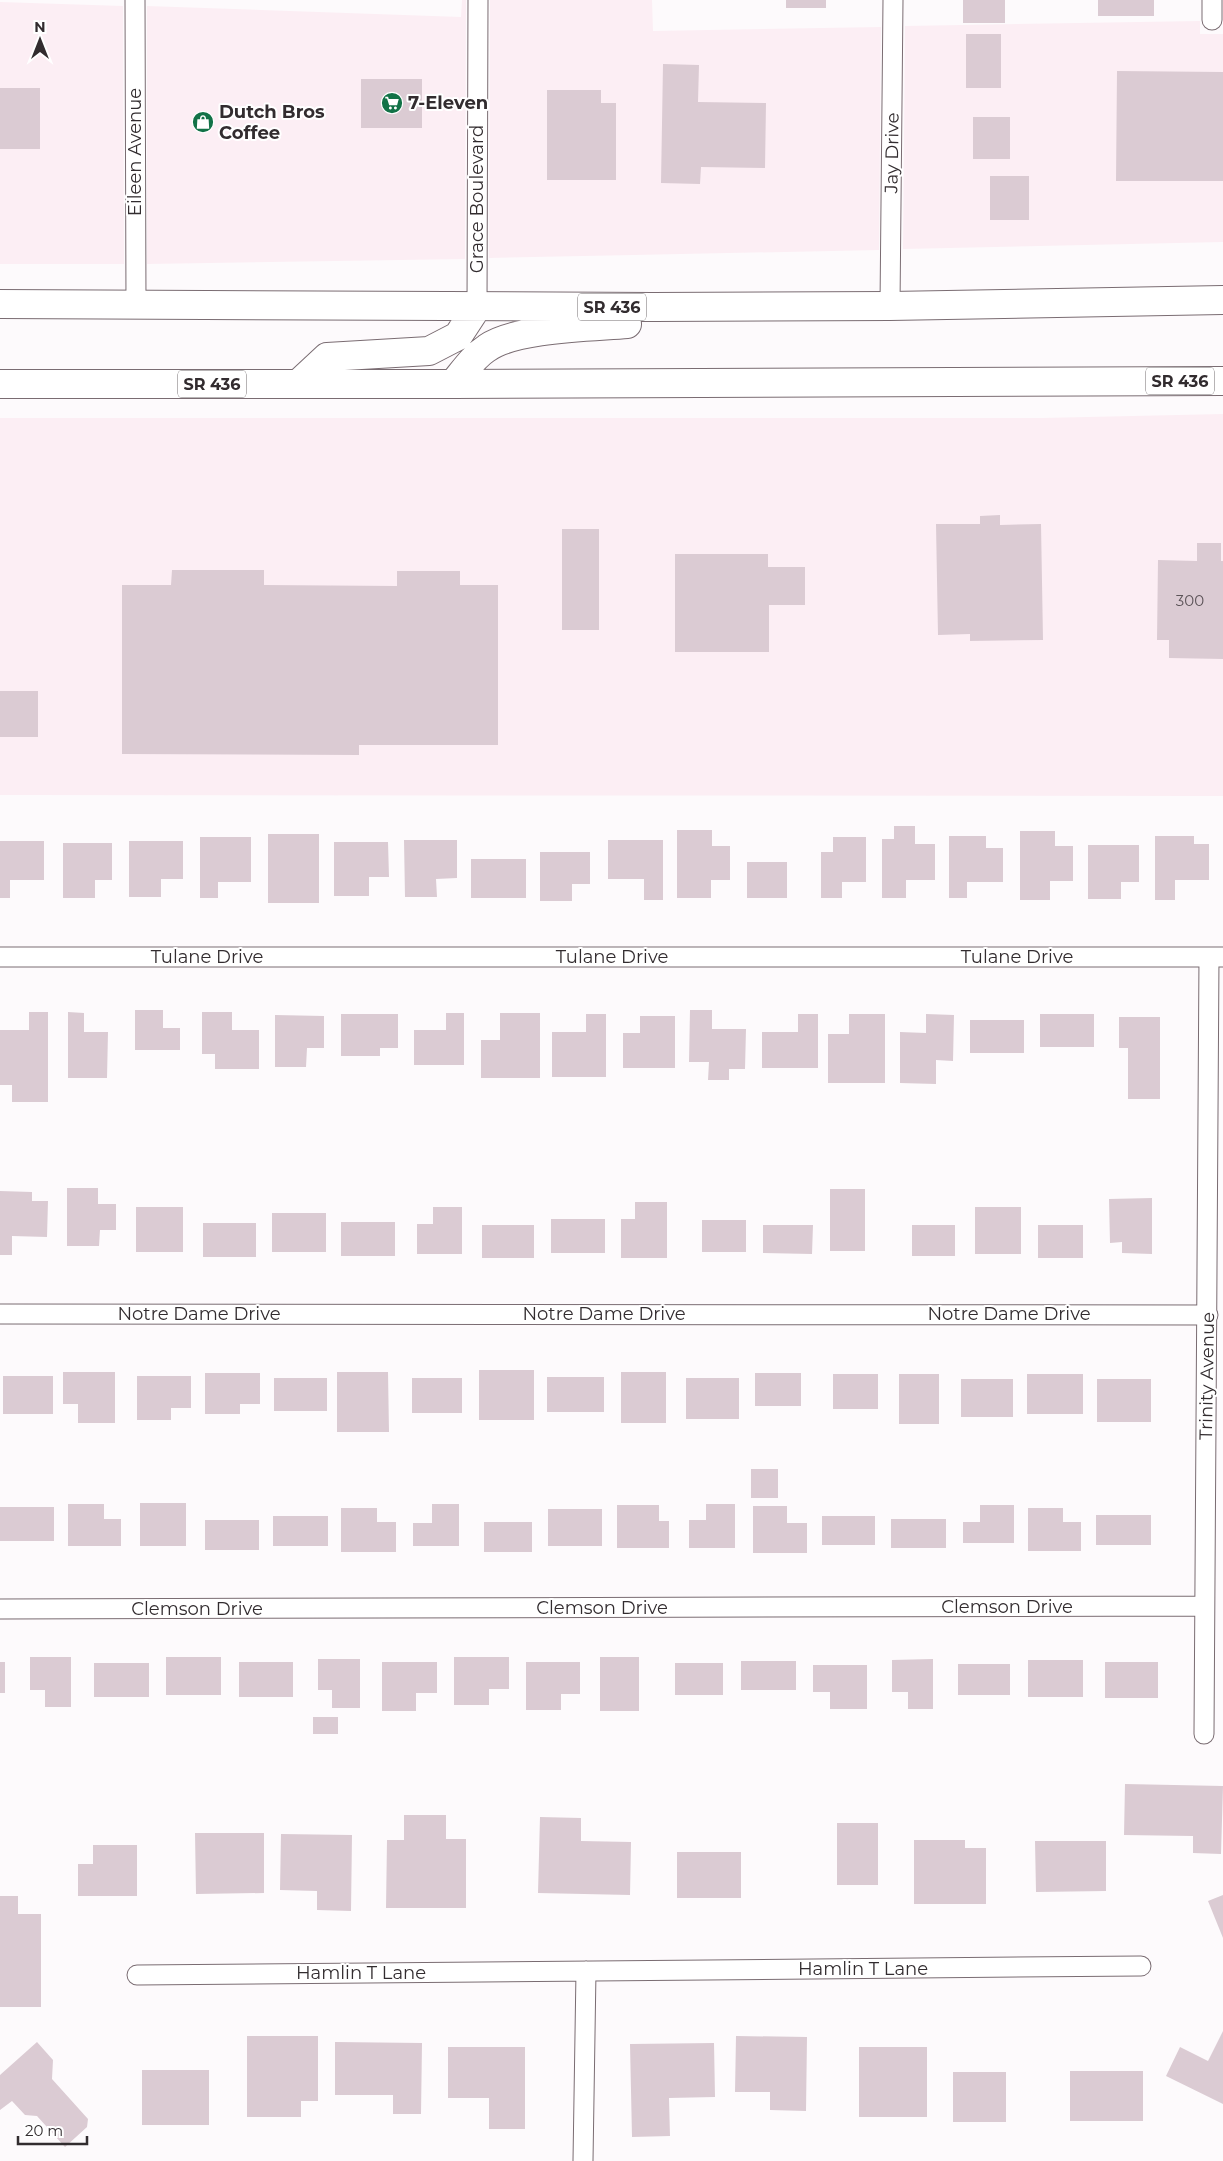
<svg xmlns="http://www.w3.org/2000/svg" width="1223" height="2161" font-family="Montserrat,sans-serif">
  <rect width="100%" height="100%" fill="#fdfafc"/>
  <!-- built -->
  <path fill="#fceef4" d="M 462,0 L 466,0 L 465,259 L 147,264 L 147,6 L 461,17 Z
    M 490,0 L 652,0 L 653,31 L 881,27 L 879,250 L 489,258 Z
    M 0,2 L 123,6 L 124,264 L 0,264 Z
    M 1200,21 L 1200,34 L 1223,34 L 1223,242 L 903,249 L 905,26 Z
    M 1223,414 L 1223,796 L 0,795 L 0,418 L 1042,418 Z"/>
  <!-- building -->
  <path fill="#dbcbd3" d="M 786,0 L 826,0 L 826,8 L 786,8 Z
    M 963,0 L 1005,0 L 1005,23 L 963,23 Z
    M 1098,0 L 1154,0 L 1154,16 L 1098,16 Z
    M 966,34 L 1001,34 L 1001,88 L 966,88 Z
    M 663,64 L 699,65 L 698,102 L 766,103 L 765,168 L 701,167 L 700,184 L 661,183 Z
    M 1117,71 L 1223,72 L 1223,181 L 1116,181 Z
    M 361,79 L 422,79 L 422,128 L 361,128 Z
    M 0,88 L 40,88 L 40,149 L 0,149 Z
    M 547,90 L 601,90 L 601,103 L 616,103 L 616,180 L 547,180 Z
    M 973,117 L 1010,117 L 1010,159 L 973,159 Z
    M 990,176 L 1029,176 L 1029,220 L 990,220 Z
    M 1000,515 L 1000,525 L 1041,524 L 1043,640 L 970,641 L 970,634 L 938,635 L 936,524 L 980,524 L 980,516 Z
    M 562,529 L 599,529 L 599,630 L 562,630 Z
    M 1197,543 L 1221,543 L 1221,561 L 1223,561 L 1223,659 L 1169,658 L 1169,640 L 1157,640 L 1158,560 L 1197,561 Z
    M 675,554 L 768,554 L 768,567 L 805,567 L 805,605 L 769,605 L 769,652 L 675,652 Z
    M 172,570 L 264,570 L 264,585 L 397,586 L 397,571 L 460,571 L 460,585 L 498,585 L 498,745 L 359,745 L 359,755 L 122,754 L 122,585 L 171,585 Z
    M 0,691 L 38,691 L 38,737 L 0,737 Z
    M 894,826 L 915,826 L 915,844 L 935,844 L 935,880 L 906,880 L 906,898 L 882,898 L 882,839 L 894,839 Z
    M 677,830 L 712,830 L 712,846 L 730,846 L 730,880 L 711,880 L 711,898 L 677,898 Z
    M 1020,831 L 1055,831 L 1055,846 L 1073,846 L 1073,881 L 1050,881 L 1050,900 L 1020,900 Z
    M 268,834 L 319,834 L 319,903 L 268,903 Z
    M 949,836 L 986,836 L 986,848 L 1003,848 L 1003,882 L 967,882 L 967,898 L 949,898 Z
    M 1155,836 L 1194,836 L 1194,844 L 1209,844 L 1209,880 L 1175,880 L 1175,900 L 1155,900 Z
    M 200,837 L 251,837 L 251,882 L 218,882 L 218,898 L 200,898 Z
    M 833,837 L 866,837 L 866,882 L 842,882 L 842,898 L 821,898 L 821,852 L 833,852 Z
    M 404,840 L 457,840 L 457,878 L 436,879 L 437,897 L 405,897 Z
    M 608,840 L 663,840 L 663,900 L 644,900 L 644,879 L 608,879 Z
    M 0,841 L 44,841 L 44,880 L 10,880 L 10,898 L 0,898 Z
    M 129,841 L 183,841 L 183,879 L 161,879 L 161,897 L 129,897 Z
    M 334,842 L 388,842 L 389,877 L 369,877 L 369,896 L 334,896 Z
    M 63,843 L 112,843 L 112,880 L 95,880 L 95,898 L 63,898 Z
    M 1088,845 L 1139,845 L 1139,882 L 1121,882 L 1121,899 L 1088,899 Z
    M 540,852 L 590,852 L 590,884 L 572,884 L 572,901 L 540,901 Z
    M 471,859 L 526,859 L 526,898 L 471,898 Z
    M 747,862 L 787,862 L 787,898 L 747,898 Z
    M 135,1010 L 163,1010 L 163,1028 L 180,1028 L 180,1050 L 135,1050 Z
    M 690,1010 L 712,1010 L 712,1029 L 746,1029 L 745,1069 L 729,1069 L 729,1080 L 708,1080 L 709,1062 L 689,1062 Z
    M 29,1012 L 48,1012 L 48,1102 L 12,1102 L 12,1085 L 0,1085 L 0,1030 L 29,1030 Z
    M 68,1012 L 84,1013 L 84,1032 L 108,1032 L 107,1078 L 68,1078 Z
    M 202,1012 L 232,1012 L 232,1030 L 259,1030 L 259,1069 L 215,1069 L 215,1054 L 202,1054 Z
    M 446,1013 L 464,1013 L 464,1065 L 414,1065 L 414,1030 L 446,1030 Z
    M 500,1013 L 540,1013 L 540,1078 L 481,1078 L 481,1040 L 500,1040 Z
    M 341,1014 L 398,1014 L 398,1048 L 380,1048 L 380,1056 L 341,1056 Z
    M 586,1014 L 606,1014 L 606,1077 L 552,1077 L 552,1032 L 586,1032 Z
    M 798,1014 L 818,1014 L 818,1068 L 762,1068 L 762,1032 L 798,1032 Z
    M 849,1014 L 885,1014 L 885,1083 L 828,1083 L 828,1034 L 849,1034 Z
    M 926,1014 L 954,1015 L 953,1061 L 936,1060 L 936,1084 L 900,1083 L 900,1032 L 926,1033 Z
    M 1040,1014 L 1094,1014 L 1094,1047 L 1040,1047 Z
    M 275,1015 L 324,1016 L 324,1048 L 307,1048 L 306,1067 L 275,1067 Z
    M 640,1016 L 675,1016 L 675,1068 L 623,1068 L 623,1033 L 640,1033 Z
    M 1119,1017 L 1160,1017 L 1160,1099 L 1128,1099 L 1128,1048 L 1119,1048 Z
    M 970,1020 L 1024,1020 L 1024,1053 L 970,1053 Z
    M 67,1188 L 98,1188 L 98,1204 L 116,1204 L 116,1230 L 100,1230 L 99,1246 L 67,1246 Z
    M 830,1189 L 865,1189 L 865,1251 L 830,1251 Z
    M 0,1191 L 32,1192 L 32,1201 L 48,1201 L 47,1237 L 12,1236 L 12,1255 L 0,1255 Z
    M 1152,1198 L 1152,1254 L 1122,1253 L 1122,1242 L 1110,1243 L 1109,1199 Z
    M 635,1202 L 667,1202 L 667,1258 L 621,1258 L 621,1219 L 635,1219 Z
    M 136,1207 L 183,1207 L 183,1252 L 136,1252 Z
    M 433,1207 L 462,1207 L 462,1254 L 417,1254 L 417,1224 L 433,1224 Z
    M 975,1207 L 1021,1207 L 1021,1254 L 975,1254 Z
    M 272,1213 L 326,1213 L 326,1252 L 272,1252 Z
    M 551,1219 L 605,1219 L 605,1253 L 551,1253 Z
    M 702,1220 L 746,1220 L 746,1252 L 702,1252 Z
    M 341,1222 L 395,1222 L 395,1256 L 341,1256 Z
    M 203,1223 L 256,1223 L 256,1257 L 203,1257 Z
    M 482,1225 L 534,1225 L 534,1258 L 482,1258 Z
    M 763,1225 L 813,1225 L 812,1254 L 763,1253 Z
    M 912,1225 L 955,1225 L 955,1256 L 912,1256 Z
    M 1038,1225 L 1083,1225 L 1083,1258 L 1038,1258 Z
    M 479,1370 L 534,1370 L 534,1420 L 479,1420 Z
    M 63,1372 L 115,1372 L 115,1423 L 78,1423 L 78,1404 L 63,1404 Z
    M 337,1372 L 388,1372 L 389,1432 L 337,1432 Z
    M 621,1372 L 666,1372 L 666,1423 L 621,1423 Z
    M 205,1373 L 260,1373 L 260,1404 L 240,1404 L 240,1414 L 205,1414 Z
    M 755,1373 L 801,1373 L 801,1406 L 755,1406 Z
    M 833,1374 L 878,1374 L 878,1409 L 833,1409 Z
    M 899,1374 L 939,1374 L 939,1424 L 899,1424 Z
    M 1027,1374 L 1083,1374 L 1083,1414 L 1027,1414 Z
    M 3,1376 L 53,1376 L 53,1414 L 3,1414 Z
    M 137,1376 L 191,1376 L 191,1408 L 171,1408 L 171,1420 L 137,1420 Z
    M 547,1377 L 604,1377 L 604,1412 L 547,1412 Z
    M 274,1378 L 327,1378 L 327,1411 L 274,1411 Z
    M 412,1378 L 462,1378 L 462,1413 L 412,1413 Z
    M 686,1378 L 739,1378 L 739,1419 L 686,1419 Z
    M 961,1379 L 1013,1379 L 1013,1417 L 961,1417 Z
    M 1097,1379 L 1151,1379 L 1151,1422 L 1097,1422 Z
    M 751,1469 L 778,1469 L 778,1498 L 751,1498 Z
    M 140,1503 L 186,1503 L 186,1546 L 140,1546 Z
    M 68,1504 L 104,1504 L 104,1519 L 121,1519 L 121,1546 L 68,1546 Z
    M 432,1504 L 459,1504 L 459,1546 L 413,1546 L 413,1523 L 432,1523 Z
    M 706,1504 L 735,1504 L 735,1548 L 689,1548 L 689,1520 L 706,1520 Z
    M 617,1505 L 659,1505 L 659,1521 L 669,1521 L 669,1548 L 617,1548 Z
    M 980,1505 L 1014,1505 L 1014,1543 L 963,1543 L 963,1522 L 980,1522 Z
    M 753,1506 L 787,1506 L 787,1523 L 807,1523 L 807,1553 L 753,1553 Z
    M 0,1507 L 54,1507 L 54,1541 L 0,1541 Z
    M 341,1508 L 377,1508 L 377,1522 L 396,1522 L 396,1552 L 341,1552 Z
    M 1028,1508 L 1063,1508 L 1063,1522 L 1081,1522 L 1081,1551 L 1028,1551 Z
    M 548,1509 L 602,1509 L 602,1546 L 548,1546 Z
    M 1096,1515 L 1151,1515 L 1151,1545 L 1096,1545 Z
    M 273,1516 L 328,1516 L 328,1546 L 273,1546 Z
    M 822,1516 L 875,1516 L 875,1545 L 822,1545 Z
    M 891,1519 L 946,1519 L 946,1548 L 891,1548 Z
    M 205,1520 L 259,1520 L 259,1550 L 205,1550 Z
    M 484,1522 L 532,1522 L 532,1552 L 484,1552 Z
    M 30,1657 L 71,1657 L 71,1707 L 45,1707 L 45,1690 L 30,1690 Z
    M 166,1657 L 221,1657 L 221,1695 L 166,1695 Z
    M 454,1657 L 509,1657 L 509,1689 L 489,1689 L 489,1705 L 454,1705 Z
    M 600,1657 L 639,1657 L 639,1711 L 600,1711 Z
    M 318,1659 L 360,1659 L 360,1708 L 332,1708 L 332,1690 L 318,1690 Z
    M 933,1659 L 933,1709 L 908,1709 L 908,1692 L 892,1692 L 892,1660 Z
    M 1028,1660 L 1083,1660 L 1083,1697 L 1028,1697 Z
    M 741,1661 L 796,1661 L 796,1690 L 741,1690 Z
    M 0,1662 L 5,1662 L 5,1693 L 0,1693 Z
    M 239,1662 L 293,1662 L 293,1697 L 239,1697 Z
    M 382,1662 L 437,1662 L 437,1693 L 416,1693 L 416,1711 L 382,1711 Z
    M 526,1662 L 580,1662 L 580,1694 L 561,1694 L 561,1710 L 526,1710 Z
    M 1105,1662 L 1158,1662 L 1158,1698 L 1105,1698 Z
    M 94,1663 L 149,1663 L 149,1697 L 94,1697 Z
    M 675,1663 L 723,1663 L 723,1695 L 675,1695 Z
    M 958,1664 L 1010,1664 L 1010,1695 L 958,1695 Z
    M 813,1665 L 867,1665 L 867,1709 L 830,1709 L 830,1692 L 813,1692 Z
    M 313,1717 L 338,1717 L 338,1734 L 313,1734 Z
    M 1125,1784 L 1223,1786 L 1221,1854 L 1193,1853 L 1193,1836 L 1124,1835 Z
    M 404,1815 L 446,1815 L 446,1839 L 466,1839 L 466,1908 L 386,1908 L 387,1840 L 404,1840 Z
    M 540,1817 L 581,1818 L 581,1841 L 631,1842 L 630,1895 L 538,1893 Z
    M 837,1823 L 878,1823 L 878,1885 L 837,1885 Z
    M 195,1833 L 264,1833 L 264,1893 L 196,1894 Z
    M 281,1834 L 352,1835 L 351,1911 L 317,1910 L 317,1891 L 280,1890 Z
    M 914,1840 L 965,1840 L 965,1848 L 986,1848 L 986,1904 L 914,1904 Z
    M 1035,1841 L 1106,1841 L 1106,1891 L 1036,1892 Z
    M 93,1845 L 137,1845 L 137,1896 L 78,1896 L 78,1864 L 93,1864 Z
    M 677,1852 L 741,1852 L 741,1898 L 677,1898 Z
    M 1223,1895 L 1223,1938 L 1208,1901 Z
    M 0,1896 L 18,1896 L 18,1914 L 41,1914 L 41,2007 L 0,2007 Z
    M 1223,2031 L 1223,2104 L 1166,2076 L 1180,2047 L 1208,2061 Z
    M 247,2036 L 318,2036 L 318,2101 L 301,2101 L 301,2117 L 247,2117 Z
    M 736,2036 L 807,2037 L 806,2111 L 770,2110 L 770,2092 L 735,2092 Z
    M 37,2042 L 53,2060 L 52,2079 L 88,2119 L 87,2127 L 65,2147 L 37,2116 L 25,2115 L 12,2101 L 0,2110 L 0,2075 Z
    M 335,2042 L 422,2043 L 421,2114 L 393,2114 L 393,2095 L 335,2095 Z
    M 714,2043 L 715,2097 L 669,2098 L 670,2136 L 632,2137 L 630,2044 Z
    M 448,2047 L 525,2047 L 525,2129 L 489,2129 L 489,2098 L 448,2098 Z
    M 859,2047 L 927,2047 L 927,2117 L 859,2117 Z
    M 142,2070 L 209,2070 L 209,2125 L 142,2125 Z
    M 1070,2071 L 1143,2071 L 1143,2121 L 1070,2121 Z
    M 953,2072 L 1006,2072 L 1006,2122 L 953,2122 Z"/>
  <g fill="none" stroke-linecap="round" stroke-linejoin="round">
    <!-- minor casing -->
    <g stroke="#7a6c72" stroke-width="21">
      <path id="minor" d="M 135,0 L 136,304
        M 1212,20 L 1212,0
        M 890,306 L 893,0
        M 477,307 L 478,0
        M 0,957 L 1223,957
        M 0,1314 L 1208,1315
        M 0,1609 L 1204,1606
        M 1204,1734 L 1209,957
        M 137,1975 L 1141,1966
        M 583,2161 L 586,1971"/>
    </g>
    <!-- primary casing -->
    <g stroke="#7a6c72" stroke-width="30">
      <path id="primary" d="M 0,304 L 653,307 L 890,306 L 1223,300
        M 0,384 L 453,384 L 1223,381
        M 298,384 L 327,357 L 429,351 L 458,336 L 477,307
        M 453,384 C 464,371 473,357 487,348 C 515,328 592,327 627,324"/>
    </g>
    <!-- minor -->
    <use href="#minor" stroke="#fff" stroke-width="19"/>
    <!-- primary -->
    <use href="#primary" stroke="#fff" stroke-width="28"/>
  </g>
  <!-- icons -->
  <defs>
    <g id="supermarket-disc" transform="scale(1.125)"><circle r="9.5" fill="#127247" stroke="#fff"/><path d="M-6-5.5h2.5l.6 2H6L4.5 2H-2.5L-4.4-4H-6ZM-1.5 3.2a1.3 1.3 0 1 0 .1 0ZM3 3.2a1.3 1.3 0 1 0 .1 0Z" fill="#fff"/></g>
    <g id="shop-disc" transform="scale(1.125)"><circle r="9.5" fill="#127247" stroke="#fff"/><path d="M-5-2.5h2.3a2.7 3.5 0 0 1 5.4 0H5L5.5 6h-11ZM-1.5-2.5h3a1.5 2.3 0 0 0-3 0Z" fill="#fff"/></g>
  </defs>
  <g fill-rule="evenodd">
    <use href="#supermarket-disc" x="392" y="103"/>
    <use href="#shop-disc" x="203" y="122"/>
  </g>
  <g text-anchor="middle" dominant-baseline="central" stroke-width="4" stroke-linejoin="round" paint-order="stroke">
    <!-- number labels -->
    <g font-size="15" fill="#5c5458">
      <text x="1190" y="600">300</text>
    </g>
    <!-- shield labels -->
    <g fill="#fff" stroke="#706b6d" stroke-width="1">
      <rect x="578" y="293.5" width="68" height="27" rx="4"/>
      <rect x="1146" y="367.5" width="68" height="27" rx="4"/>
      <rect x="178" y="370.5" width="68" height="27" rx="4"/>
    </g>
    <g font-size="16" font-weight="bold" fill="#322c2f">
      <text x="612" y="307">SR 436</text>
      <text x="1180" y="381">SR 436</text>
      <text x="212" y="384">SR 436</text>
    </g>
    <!-- poi labels -->
    <g font-size="18" font-weight="bold" fill="#322c2f" stroke="#fff" text-anchor="start">
      <text x="408" y="103">7-Eleven</text>
      <text x="219" y="112">Dutch Bros<tspan x="219" dy="21">Coffee</tspan></text>
    </g>
    <!-- street labels -->
    <g font-size="18" fill="#322c2f" stroke="#fff">
      <text transform="translate(135 152) rotate(-90)">Eileen Avenue</text>
      <text transform="translate(892 153) rotate(-89)">Jay Drive</text>
      <text transform="translate(477 199) rotate(-90)">Grace Boulevard</text>
      <text x="207" y="957">Tulane Drive</text>
      <text x="612" y="957">Tulane Drive</text>
      <text x="1017" y="957">Tulane Drive</text>
      <text x="199" y="1314">Notre Dame Drive</text>
      <text x="604" y="1314">Notre Dame Drive</text>
      <text x="1009" y="1314">Notre Dame Drive</text>
      <text transform="translate(1207 1376) rotate(-89)">Trinity Avenue</text>
      <text x="1007" y="1607">Clemson Drive</text>
      <text x="602" y="1608">Clemson Drive</text>
      <text x="197" y="1609">Clemson Drive</text>
      <text x="863" y="1969">Hamlin T Lane</text>
      <text x="361" y="1973">Hamlin T Lane</text>
    </g>
  </g>
  <!-- north arrow -->
  <g transform="translate(40 40)" stroke="#ffffff" stroke-width="4" paint-order="stroke">
  <path d="M0-4L9 19L0 12L-9 19Z" fill="#322c2f"/>
  <text y="-8" font-size="14" font-weight="bold" text-anchor="middle" fill="#322c2f">N</text>
  </g>
  <!-- scale -->
  <path d="M18 2136v8h69v-8" fill="none" stroke="#322c2f" stroke-width="2.5"/>
  <text x="25" y="2136" font-size="15" fill="#322c2f" stroke="#ffffff" stroke-width="4" paint-order="stroke">20 m</text>
</svg>
